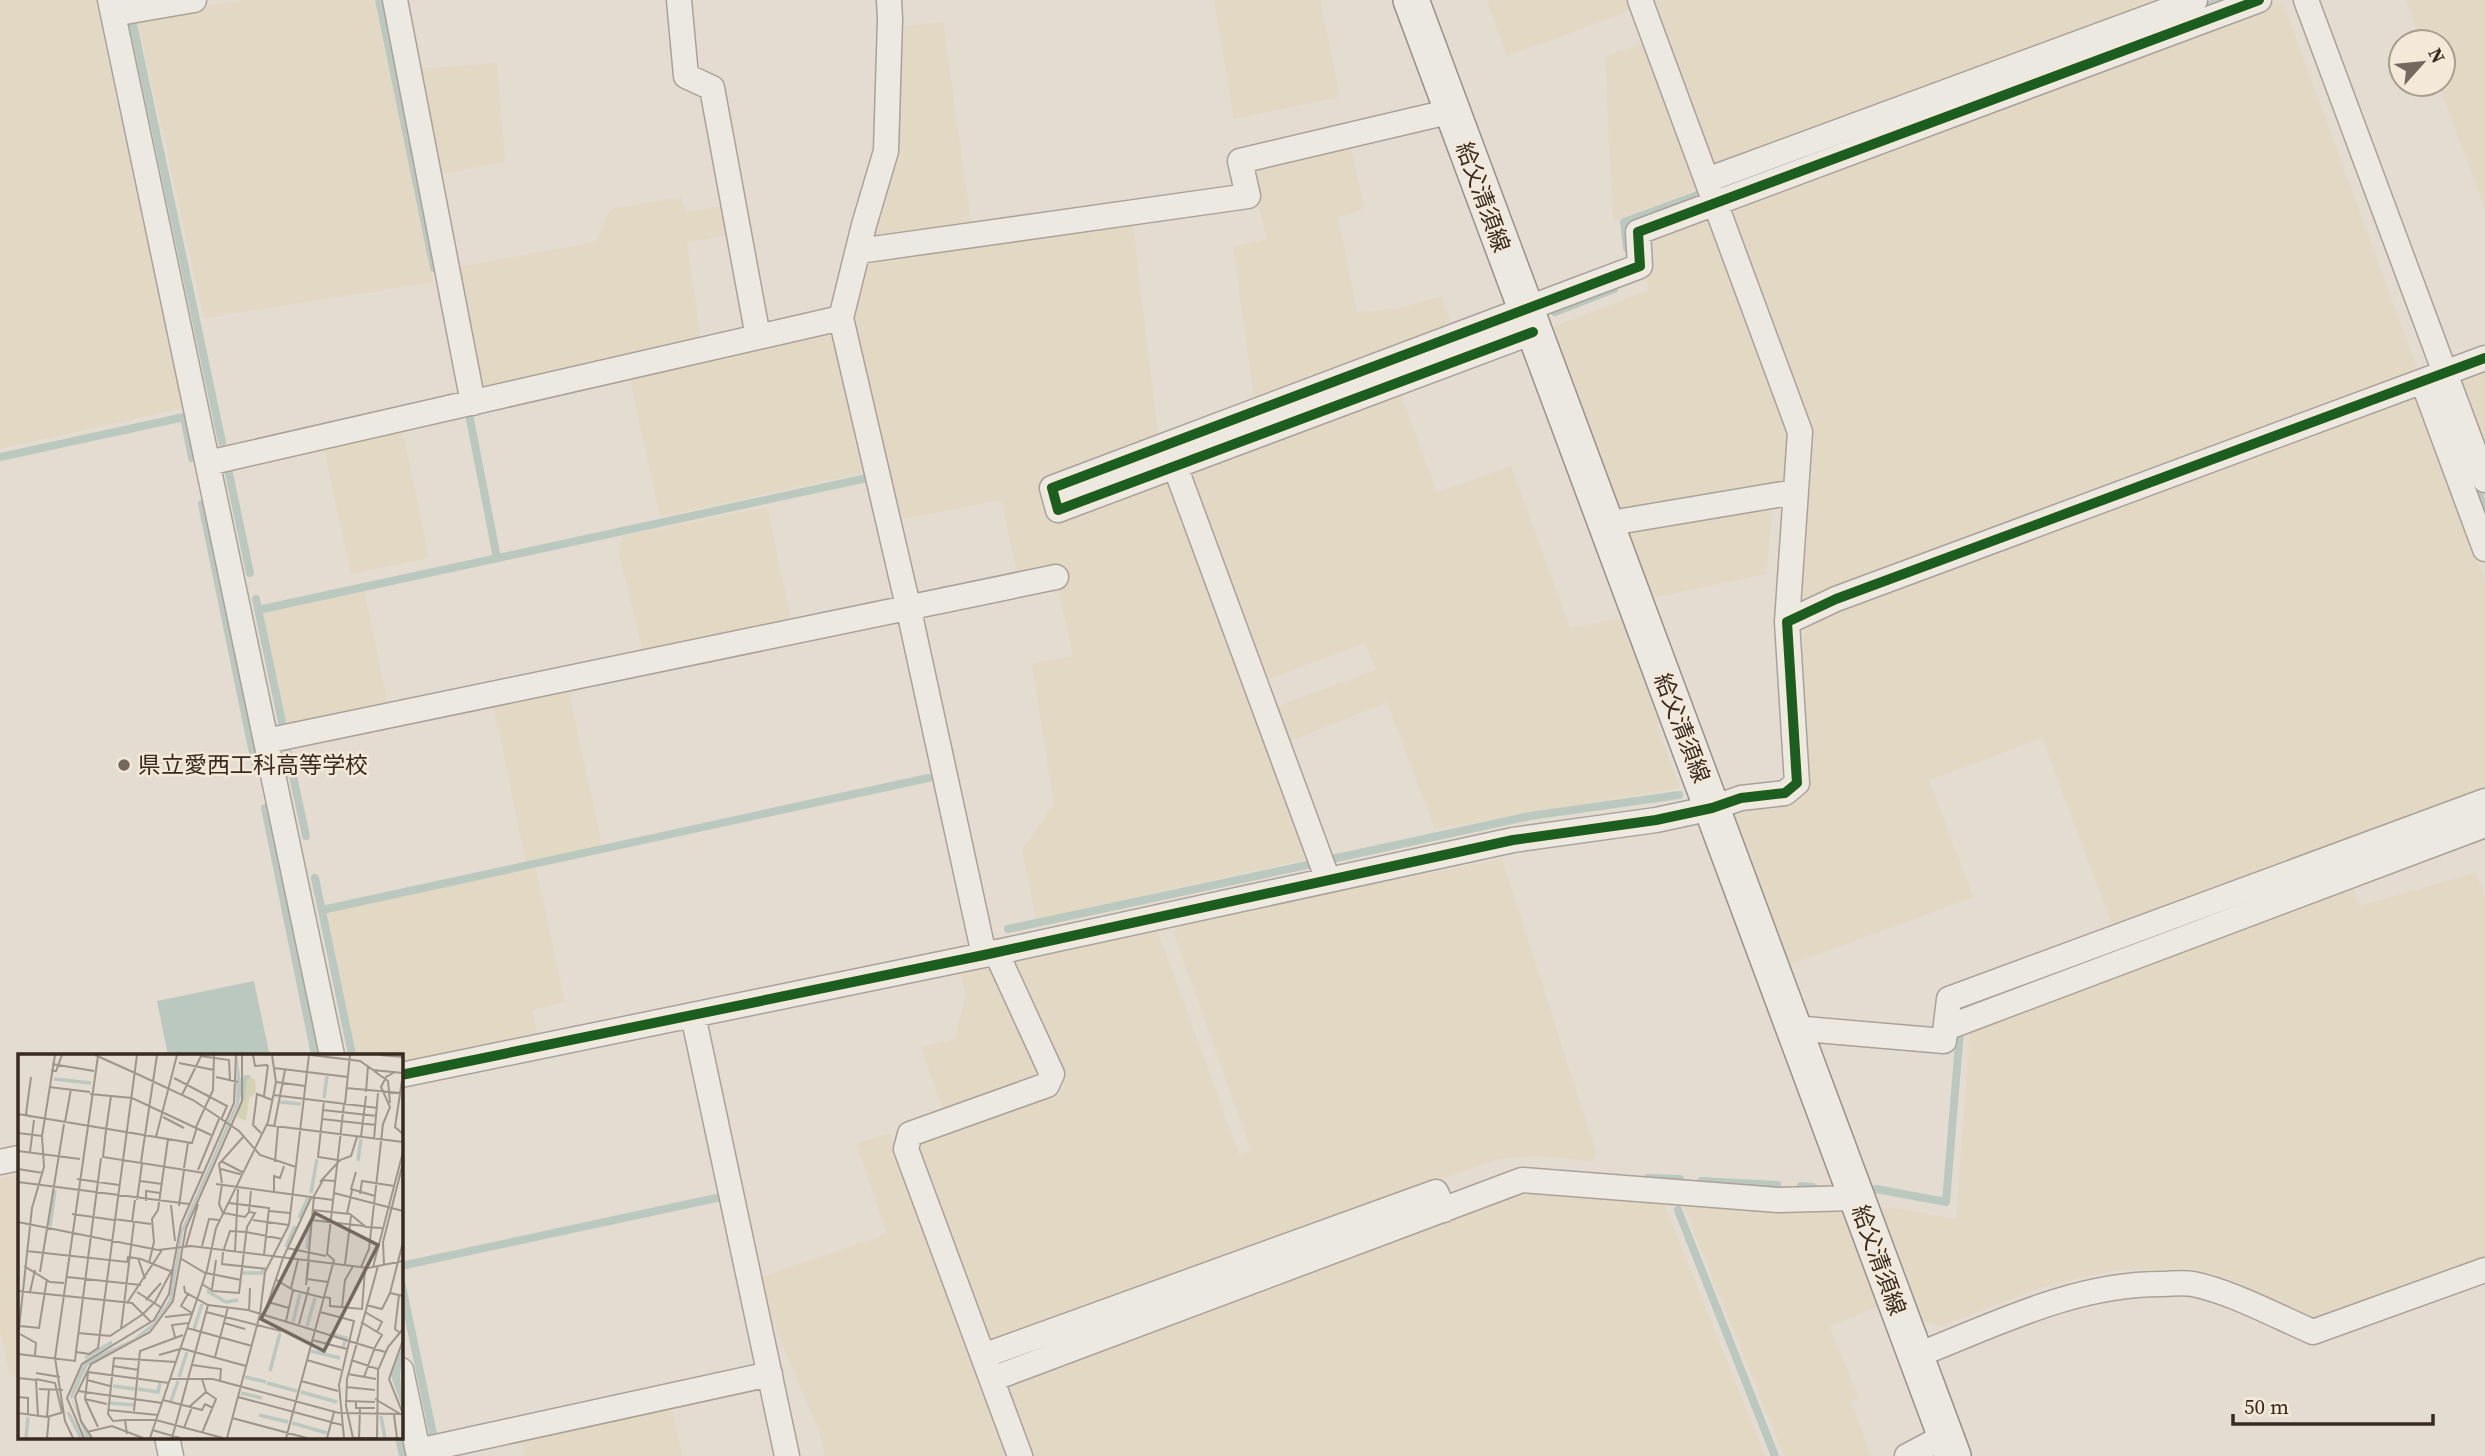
<svg xmlns="http://www.w3.org/2000/svg" width="2485" height="1456" font-family="'Source Serif 4','Noto Sans JP',serif">
  <rect width="100%" height="100%" fill="#e4dcd1"/>
  <!-- farmland -->
  <path fill="#e2d8c3" d="M 0,0 L 95,0 L 183,408 L 0,449 Z
    M 244,0 L 374,0 L 433,282 L 204,318 L 137,18 Z
    M 1214,0 L 1320,0 L 1340,97 L 1234,119 Z
    M 1487,0 L 1635,0 L 1638,8 L 1507,56 Z
    M 1647,0 L 2168,0 L 1717,167 L 1708,164 Z
    M 2406,0 L 2485,0 L 2485,208 L 2438,84 L 2443,84 L 2443,42 L 2422,42 Z
    M 2273,2 L 2283,3 L 2418,371 L 1801,602 L 1794,598 L 1807,433 L 1728,212 L 1729,204 Z
    M 943,22 L 972,230 L 871,239 L 897,27 Z
    M 1650,40 L 1702,188 L 1613,221 L 1605,57 Z
    M 497,63 L 505,162 L 441,174 L 419,69 Z
    M 1349,142 L 1365,208 L 1338,217 L 1357,312 L 1396,309 L 1442,296 L 1453,331 L 1255,406 L 1233,247 L 1267,239 L 1251,177 L 1259,164 Z
    M 681,197 L 686,212 L 731,205 L 735,233 L 687,243 L 701,340 L 489,388 L 481,382 L 458,267 L 595,242 L 611,209 Z
    M 1708,212 L 1793,432 L 1791,483 L 1620,512 L 1550,328 L 1648,291 L 1646,242 Z
    M 1132,218 L 1159,442 L 1046,484 L 1055,524 L 1169,481 L 1312,858 L 1036,919 L 1022,850 L 1054,804 L 1032,664 L 1073,656 L 1053,568 L 1018,576 L 1001,500 L 898,520 L 847,318 L 864,260 Z
    M 823,331 L 837,340 L 867,472 L 660,517 L 629,374 Z
    M 2485,373 L 2485,462 L 2455,384 Z
    M 1401,395 L 1437,493 L 1511,466 L 1570,628 L 1623,618 L 1664,722 L 1656,725 L 1680,788 L 1435,829 L 1387,702 L 1285,743 L 1273,708 L 1376,670 L 1365,643 L 1263,681 L 1188,478 L 1191,471 Z
    M 2411,395 L 2419,401 L 2485,579 L 2485,788 L 2114,930 L 2042,738 L 1929,780 L 1973,897 L 1789,965 L 1734,816 L 1742,808 L 1797,801 L 1809,790 L 1800,642 L 1809,623 L 1822,613 Z
    M 402,427 L 429,558 L 351,574 L 323,444 Z
    M 1774,499 L 1766,574 L 1651,598 L 1625,527 Z
    M 767,507 L 791,619 L 643,652 L 618,549 L 623,536 Z
    M 364,589 L 388,705 L 286,726 L 262,610 Z
    M 568,688 L 602,846 L 526,862 L 493,704 Z
    M 1502,859 L 1596,1152 L 1592,1161 L 1539,1156 L 1497,1159 L 987,1346 L 915,1151 L 919,1139 L 1065,1088 L 1010,967 L 1011,958 L 1157,929 L 1239,1155 L 1251,1150 L 1174,934 L 1175,924 Z
    M 536,868 L 565,1002 L 532,1010 L 537,1033 L 401,1062 L 401,1055 L 357,1055 L 326,913 Z
    M 2475,873 L 2485,895 L 2485,1257 L 2323,1318 L 2312,1317 L 2231,1279 L 2191,1268 L 2111,1271 L 2039,1288 L 1941,1326 L 1920,1320 L 1878,1209 L 1888,1207 L 1956,1219 L 1970,1030 L 2352,886 L 2360,906 Z
    M 991,963 L 1041,1067 L 1038,1079 L 944,1112 L 921,1047 L 955,1039 L 966,995 L 960,971 Z
    M 890,1133 L 1013,1456 L 825,1456 L 818,1428 L 767,1309 L 761,1277 L 887,1234 L 856,1144 Z
    M 19,1174 L 19,1374 L 10,1376 L 0,1329 L 0,1178 Z
    M 1520,1190 L 1663,1201 L 1765,1456 L 1027,1456 L 1002,1390 L 1007,1380 Z
    M 1682,1202 L 1841,1210 L 1848,1223 L 1879,1306 L 1829,1326 L 1859,1398 L 1851,1401 L 1871,1456 L 1784,1456 Z
    M 671,1404 L 682,1456 L 524,1456 L 520,1436 Z"/>
  <!-- water -->
  <path fill="#bbc8bf" d="M 254,981 L 269,1052 L 255,1055 L 168,1055 L 157,1001 Z"/>
  <g fill="none" stroke-linecap="round" stroke-linejoin="round">
    <!-- stream -->
    <path stroke="#bbc8bf" stroke-width="8" d="M 379,0 L 434,268
      M 2196,10 L 2224,0
      M 133,24 L 222,442
      M 1627,248 L 1624,222 L 1703,193
      M 1555,312 L 1614,289
      M 469,414 L 497,558
      M 0,457 L 184,417 L 192,458
      M 228,469 L 250,573
      M 2474,480 L 2485,510
      M 202,504 L 255,763
      M 256,599 L 283,727
      M 258,610 L 867,478
      M 288,753 L 306,836
      M 265,808 L 315,1055
      M 1332,859 L 1530,816 L 1679,795
      M 315,878 L 352,1054
      M 322,910 L 928,778
      M 1008,929 L 1312,864
      M 1970,1005 L 2167,932
      M 1648,1178 L 1680,1179
      M 1701,1181 L 1777,1185
      M 1801,1186 L 1813,1187
      M 1876,1189 L 1946,1202 L 1960,1031
      M 1678,1210 L 1775,1456
      M 401,1266 L 721,1197
      M 401,1281 L 433,1434
      M 399,1437 L 403,1456"/>
    <!-- minor casing -->
    <g stroke="#aaa299" stroke-width="27">
      <path id="minor" d="M 110,0 L 332,1055
        M 395,0 L 473,403
        M 679,0 L 686,76 L 712,88 L 758,337
        M 889,0 L 890,19 L 886,151 L 864,225 L 841,318 L 908,606 L 984,955
        M 1640,0 L 1800,432 L 1787,622
        M 2306,0 L 2485,480
        M 113,14 L 194,0
        M 1707,180 L 2195,0
        M 859,251 L 1248,196 L 1240,161 L 1452,111
        M 1533,332 L 1058,510 L 1052,488 L 1640,266 L 1638,232 L 2259,0
        M 2423,382 L 2485,549
        M 208,463 L 841,318
        M 1175,466 L 1328,880
        M 1605,524 L 1795,492
        M 266,741 L 1056,577
        M 996,952 L 1052,1074 L 1047,1085 L 910,1134 L 906,1149 L 1020,1456
        M 693,1015 L 787,1456
        M 1793,1028 L 1944,1041 L 1949,999 L 2485,801
        M 1946,1028 L 2485,825
        M 401,1075 L 984,955 L 1513,840 L 1656,820 L 1712,808 L 1741,798 L 1785,793 L 1797,783 L 1787,622 L 1836,599 L 2485,358
        M 0,1162 L 19,1158
        M 983,1356 L 1436,1192 L 1444,1210
        M 1915,1356 C 1995,1325 2073,1284 2161,1284 C 2171,1284 2183,1282 2193,1284 C 2232,1292 2276,1316 2313,1332 L 2485,1270
        M 401,1370 L 419,1456
        M 992,1379 L 1522,1180 L 1778,1200 L 1857,1198
        M 167,1437 L 171,1456
        M 418,1451 L 770,1374
        M 1907,1456 L 1945,1436"/>
    </g>
    <!-- secondary casing -->
    <g stroke="#99918a" stroke-width="38">
      <path id="secondary" d="M 1411,0 L 1953,1456"/>
    </g>
    <!-- minor -->
    <use href="#minor" stroke="#ece8e2" stroke-width="24"/>
    <!-- secondary -->
    <use href="#secondary" stroke="#ece8e2" stroke-width="35"/>
    <!-- cycleway casing -->
    <g stroke="#f4e9d8" stroke-width="15">
      <path id="cycleway" d="M 1533,332 L 1058,510 L 1052,488 L 1640,266 L 1638,232 L 2259,0
        M 401,1075 L 984,955 L 1513,840 L 1656,820 L 1712,808 L 1741,798 L 1785,793 L 1797,783 L 1787,622 L 1836,599 L 2485,358"/>
    </g>
    <!-- cycleway -->
    <use href="#cycleway" stroke="#1b5e20" stroke-width="10"/>
  </g>
  <!-- markers -->
  <circle fill="#74685f" stroke="#f4e9d8" stroke-width="2.5" cx="124" cy="765" r="7"/>
  <g text-anchor="middle" dominant-baseline="central" stroke-width="5" stroke-linejoin="round" paint-order="stroke">
    <!-- street labels -->
    <g font-size="23" fill="#382a21" stroke="#f4e9d8">
      <text transform="translate(1483 197) rotate(70)">給父清須線</text>
      <text transform="translate(1682 728) rotate(69)">給父清須線</text>
      <text transform="translate(1879 1260) rotate(70)">給父清須線</text>
    </g>
    <!-- poi labels -->
    <g font-size="23" fill="#382a21" stroke="#f4e9d8" text-anchor="start">
      <text x="138" y="765">県立愛西工科高等学校</text>
    </g>
  </g>
  <!-- overview -->
  <g transform="translate(18 1054)">
    <rect width="385" height="385" fill="#e4dcd1"/>
    <path d="M 232,23 L 237,26 L 238,39 L 231,44 L 228,67 L 219,63 L 228,24 Z" fill="#d5d2b4"/>
    <path d="M 219,1 L 224,36 L 221,49 L 165,178 L 154,246 L 132,276 L 70,311 L 54,345 L 72,384 L 68,384 L 52,341 L 67,307 L 115,285 L 136,268 L 151,246 L 163,176 L 218,49 ZM 385,290 L 382,322 L 385,356 L 373,322 Z" fill="#bbc8bf"/>
    <path fill="none" stroke="#bbc8bf" stroke-width="3.5" d="M 36,25 L 73,29M 306,44 L 309,22M 225,46 L 227,23 L 232,23M 262,48 L 283,50M 340,107 L 343,85M 293,139 L 299,105M 281,164 L 290,144M 32,172 L 37,136M 268,193 L 277,172M 289,195 L 292,169M 224,219 L 244,219 L 245,215M 189,237 L 208,248 L 220,246M 275,268 L 282,240M 289,272 L 297,244M 176,275 L 184,250M 313,280 L 328,284 L 325,293M 293,297 L 322,304M 67,304 L 94,288M 252,317 L 262,279M 161,323 L 169,298M 227,323 L 248,328M 249,329 L 279,337M 95,332 L 117,335M 120,335 L 140,338 L 142,329M 283,338 L 319,348M 223,339 L 244,344M 153,347 L 160,327M 91,349 L 116,351M 50,358 L 63,384M 241,361 L 270,368M 363,362 L 367,384M 274,369 L 309,379M 8,384 L 10,363"/>
    <path fill="none" stroke="#9f958b" stroke-width="2" d="M 77,1 L 117,19M 235,1 L 237,12 L 250,11M 293,1 L 342,7 L 355,16 L 385,19M 362,1 L 385,3M 161,9 L 196,16M 34,10 L 76,17M 256,14 L 330,23M 33,16 L 38,17 L 44,1M 356,17 L 370,27 L 372,49M 117,19 L 175,46 L 221,77 L 242,101 L 278,113M 385,20 L 377,73 L 385,80M 198,23 L 220,28M 156,24 L 209,52 L 203,66M 258,28 L 287,32M 31,33 L 72,38M 328,34 L 383,39M 348,38 L 350,12M 72,40 L 114,44 L 193,81M 164,41 L 183,2 L 211,6 L 212,26M 255,41 L 360,54M 246,42 L 250,11M 262,42 L 267,16M 306,47 L 300,103 L 320,106M 327,50 L 332,1M 305,56 L 359,62M 0,60 L 174,89 L 179,73M 13,63 L 8,60 L 13,23M 145,63 L 166,74M 304,65 L 358,71M 47,68 L 53,35M 249,71 L 385,88M 178,73 L 195,36 L 196,1M 256,73 L 262,42M 88,76 L 85,103 L 186,119M 88,76 L 93,42M 0,79 L 24,82M 243,79 L 235,71 L 239,40 L 254,46M 138,83 L 159,1M 343,83 L 348,42M 356,85 L 360,39M 0,97 L 62,105M 12,98 L 16,66M 203,107 L 226,119M 123,108 L 139,1M 257,108 L 260,73M 166,114 L 170,89M 0,115 L 25,119M 203,115 L 225,121M 180,116 L 201,65M 338,118 L 333,135 L 357,142M 59,125 L 101,131M 122,127 L 144,130M 0,128 L 171,150M 302,128 L 322,106 L 333,102 L 339,83M 204,129 L 201,110 L 226,82M 198,130 L 315,146M 204,130 L 201,150 L 205,159M 256,137 L 256,122 L 262,124 L 266,112M 316,139 L 385,157M 342,140 L 344,127 L 376,132M 119,146 L 124,110M 128,147 L 128,137 L 142,139M 211,149 L 251,154 L 246,201M 153,151 L 157,187M 161,152 L 166,116M 294,156 L 332,160 L 348,173 L 364,174M 251,157 L 272,159M 206,159 L 227,163 L 231,158M 54,160 L 96,166M 329,160 L 334,136M 96,165 L 133,170M 235,166 L 271,171M 293,166 L 346,172M 0,168 L 140,196 L 173,192 L 350,214 L 385,207M 114,168 L 117,146M 228,178 L 264,185M 168,192 L 180,150M 184,192 L 191,165 L 201,166M 269,194 L 308,202M 206,195 L 212,177 L 228,178M 8,197 L 109,208 L 110,203 L 123,205 L 152,217M 205,198 L 204,210 L 249,215M 217,198 L 220,135M 120,204 L 127,225M 162,204 L 187,219M 291,207 L 288,231 L 296,142 L 305,126 L 317,127M 131,209 L 136,188 L 134,165 L 140,156 L 150,85M 327,210 L 333,162M 366,211 L 365,188 L 385,109M 6,212 L 32,228 L 46,229M 343,213 L 351,195 L 365,70 L 372,53 L 363,33 L 368,23 L 377,18M 355,213 L 385,98M 22,218 L 46,70M 188,219 L 223,226M 49,223 L 123,231M 257,225 L 275,236 L 306,244M 289,225 L 310,228M 184,230 L 195,237 L 221,239 L 229,173 L 237,159 L 231,158 L 233,137M 166,232 L 167,238 L 190,251 L 230,256 L 367,298M 273,234 L 280,206M 194,235 L 198,206M 0,237 L 114,249 L 133,268M 12,238 L 17,216M 119,238 L 144,254M 372,239 L 385,188M 170,240 L 163,252 L 174,259M 306,243 L 312,244 L 312,252 L 344,255 L 347,215M 128,246 L 143,229M 250,248 L 271,254M 109,249 L 144,196M 348,251 L 364,255 L 372,239 L 385,242M 324,253 L 327,226 L 335,212M 231,257 L 232,234M 188,258 L 263,277M 302,258 L 336,267 L 321,331 L 326,384M 347,258 L 364,268 L 359,278M 246,261 L 265,204 L 293,144M 147,263 L 174,260M 268,267 L 275,236M 343,268 L 364,281 L 357,293M 206,269 L 227,275M 281,270 L 291,233M 2,272 L 21,274 L 29,225M 169,274 L 234,292M 103,275 L 116,168M 381,278 L 377,275 L 381,241M 60,279 L 82,281M 2,280 L 18,289 L 17,301M 82,281 L 92,282 L 125,260 L 137,248 L 155,214 L 163,170 L 216,49 L 218,1M 0,283 L 14,154 L 26,113 L 24,82 L 37,1M 157,283 L 154,271 L 171,269M 294,286 L 329,295M 385,286 L 371,325 L 385,360M 162,294 L 228,312M 58,298 L 83,104M 0,300 L 57,307 L 58,298 L 71,300 L 80,294 L 119,1M 141,301 L 162,295M 197,303 L 210,253M 289,306 L 323,316M 333,306 L 360,315M 174,311 L 203,315 L 202,327M 95,312 L 121,316M 70,318 L 151,329M 18,319 L 42,323M 70,319 L 67,345 L 80,373M 330,320 L 358,325M 346,323 L 357,293M 0,324 L 18,326 L 20,362M 18,325 L 37,329 L 44,358M 152,325 L 195,325 L 321,359 L 385,360M 69,326 L 92,332M 283,327 L 320,337M 328,333 L 357,336M 21,335 L 45,336M 60,337 L 144,349M 0,343 L 10,344 L 10,360M 220,343 L 324,371M 67,345 L 89,350M 357,345 L 384,361M 145,346 L 184,356 L 187,350 L 195,354M 327,347 L 357,348M 338,347 L 338,354 L 357,354M 171,353 L 188,338M 90,356 L 140,361M 116,357 L 122,297 L 165,281M 0,359 L 29,363 L 46,358M 376,361 L 379,384M 29,363 L 31,335M 214,364 L 289,384M 107,366 L 95,367 L 90,360 L 96,304 L 158,308M 166,374 L 174,353M 134,376 L 162,384M 69,378 L 94,372 L 125,384M 184,379 L 198,345 L 188,338 L 184,325M 109,380 L 107,366 L 138,366 L 205,384M 29,384 L 31,362M 55,384 L 47,367 L 37,304 L 80,2M 66,384 L 49,344 L 64,310 L 136,266 L 151,240 L 155,215M 74,384 L 63,367 L 57,343 L 73,310 L 132,278 L 155,247 L 168,174 L 224,47 L 224,1M 132,384 L 189,216 L 198,174 L 250,68 L 258,28 L 254,1M 154,384 L 190,251M 209,384 L 242,260 L 247,218 L 271,171 L 291,1M 268,384 L 316,206 L 309,200 L 326,50M 309,384 L 316,358M 335,384 L 328,352 L 329,325 L 360,212M 335,384 L 359,384M 341,384 L 342,354M 359,384 L 360,316 L 370,293 L 385,275"/>
    <path fill="#74685f" fill-opacity="0.15" stroke="#74685f" stroke-width="3.5" d="M 297,159 L 360,191 L 306,297 L 243,265 Z"/>
    <rect width="385" height="385" fill="none" stroke="#382a21" stroke-width="3.5"/>
  </g>
  <!-- north arrow -->
  <g transform="translate(2422 63) rotate(63)"><circle r="33" fill="#f4e9d8" stroke="#a99d8f" stroke-width="2"/>
  <path d="M0-5L12 26L0 18L-12 26Z" fill="#74685f"/>
  <text y="-10" font-size="19" font-weight="bold" text-anchor="middle" fill="#382a21">N</text>
  </g>
  <!-- scale -->
  <path d="M2233 1414v10h200v-10" fill="none" stroke="#382a21" stroke-width="3.5"/>
  <text x="2244" y="1414" font-size="21" fill="#382a21" stroke="#f4e9d8" stroke-width="5" paint-order="stroke">50 m</text>
</svg>
